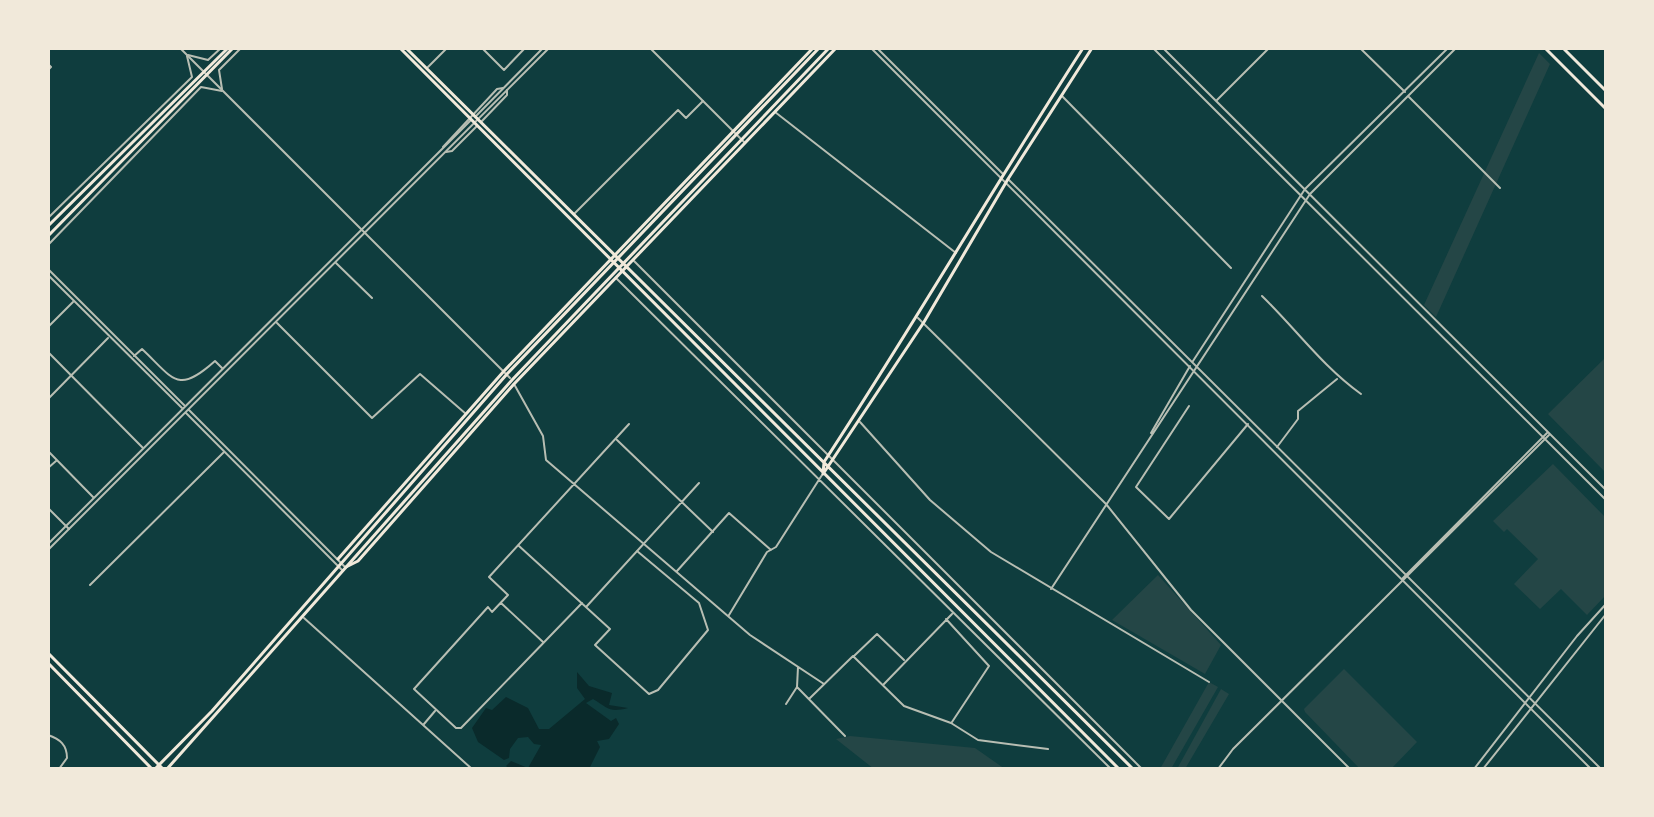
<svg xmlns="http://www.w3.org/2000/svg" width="1654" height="817" font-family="Cabin,sans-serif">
  <rect width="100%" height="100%" fill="#0f3d3e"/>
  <!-- green -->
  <path fill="#244646" d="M 1539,53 L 1550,64 L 1436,317 L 1424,305 Z
    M 1606,357 L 1606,471 L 1605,472 L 1548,414 Z
    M 1553,464 L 1606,518 L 1606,595 L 1587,615 L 1561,589 L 1540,609 L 1514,584 L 1538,559 L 1507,529 L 1504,532 L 1493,521 Z
    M 1158,575 L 1221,645 L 1205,674 L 1112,620 Z
    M 1344,669 L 1417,742 L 1391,769 L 1360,769 L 1305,712 L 1304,709 Z
    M 1209,682 L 1218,687 L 1171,769 L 1160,769 Z
    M 1221,689 L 1229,694 L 1185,769 L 1177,769 Z
    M 850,736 L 975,748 L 1005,769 L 874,769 L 836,739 Z"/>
  <!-- water -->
  <path fill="#0a2a2b" d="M 577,672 L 589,686 L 612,693 L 609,705 L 628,708 C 609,713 608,708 593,699 L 586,703 L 611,721 L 616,718 L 619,724 L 609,739 L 597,741 L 600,747 L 589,769 L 510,769 L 506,766 L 511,761 L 528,768 L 541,745 L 534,744 L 528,737 L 518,738 L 510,749 L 509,758 L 504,760 L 478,742 L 472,728 L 486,708 L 492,710 L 506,697 L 528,708 L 539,729 L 549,729 L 585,699 L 577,688 Z"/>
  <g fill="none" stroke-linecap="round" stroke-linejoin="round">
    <!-- minor -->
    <path stroke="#b8beb3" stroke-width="2" d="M 482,48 L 504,70 L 525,48
      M 188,55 L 208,60 L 221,48
      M 48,64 L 51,67 L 48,70
      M 428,67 L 447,48
      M 222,89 L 219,70 L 241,48
      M 1062,96 L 1231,268
      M 482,121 L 507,95 L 507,90
      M 443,147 L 497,89 L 503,88
      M 446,152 L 452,151 L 477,126
      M 574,214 L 678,110 L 686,118 L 703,101
      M 48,218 L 192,77 L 187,56
      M 48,245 L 201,87 L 222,91
      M 634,261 L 1142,769
      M 336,263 L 372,298
      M 616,278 L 1111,769
      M 1262,296 C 1296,329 1322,366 1361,394
      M 48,327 L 73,302
      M 48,352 L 143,448
      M 134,356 L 142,349 C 174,379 177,395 215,361 L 222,368
      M 514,384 L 543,436 L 546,460 L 750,635 L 824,684
      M 48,399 L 108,338
      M 1189,406 L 1136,487 L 1169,519 L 1248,424
      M 860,422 L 930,500 L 991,552 L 1209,682
      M 617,440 L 713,532
      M 1277,447 L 1298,419 L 1298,411 L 1337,379
      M 48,451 L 93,497
      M 48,468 L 56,461
      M 48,508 L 69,529
      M 519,546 L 610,629 L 595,645 L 649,694 L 658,690 L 708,630 L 699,603 L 637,551
      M 677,571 L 729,513 L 771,550
      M 90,585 L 224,452
      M 501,603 L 543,642
      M 582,603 L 461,728 L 456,728 L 414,689 L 488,607 L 492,612 L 508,595 L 489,577 L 629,424
      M 587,606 L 699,483
      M 729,615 L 767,552 L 776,547 L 822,475
      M 946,619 L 989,666 L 952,722
      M 854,656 L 877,634 L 904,660
      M 884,684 L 952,614
      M 797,687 L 845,736
      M 809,699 L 853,656 L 904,706 L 951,723 L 978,740 L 1048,749
      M 786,704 L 797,687 L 798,667
      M 424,724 L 435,711
      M 48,735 C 60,739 67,745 67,758 L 59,769"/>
    <!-- tertiary -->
    <path stroke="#b8beb3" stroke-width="2" d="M 180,48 L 510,378
      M 650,48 L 745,143
      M 871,48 L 1591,769
      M 877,48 L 1003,174
      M 1153,48 L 1606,500
      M 1163,48 L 1606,490
      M 1360,48 L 1405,92
      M 1409,97 L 1500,188
      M 1216,101 L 1269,48
      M 775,112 L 956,253
      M 476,116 L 543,48
      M 1008,179 L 1601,769
      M 48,269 L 184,405
      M 48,275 L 182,408
      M 918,318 L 1106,504 L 1191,610 L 1350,769
      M 277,323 L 372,418 L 420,374 L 466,414
      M 1193,361 L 1305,189 L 1448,48
      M 189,410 L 345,567
      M 186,413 L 342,570
      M 1151,433 L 1190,366
      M 48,544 L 471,120
      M 48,550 L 549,48
      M 1402,579 L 1547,433
      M 1051,589 L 1310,194 L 1456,48
      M 304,618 L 472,769
      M 1218,769 L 1233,749 L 1549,435
      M 1474,769 L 1577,636 L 1606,604
      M 1483,769 L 1606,614"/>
    <!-- secondary -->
    <path stroke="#f1e9da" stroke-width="3" d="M 400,48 L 1119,769
      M 406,48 L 1133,769
      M 1545,48 L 1606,109
      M 1563,48 L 1606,91
      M 48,226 L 228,48
      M 48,236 L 233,48
      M 823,474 L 924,322 L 1008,179 L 1092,48
      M 823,474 L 824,462 C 913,326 995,185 1083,48
      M 338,559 L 504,371 L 813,48
      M 346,567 L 358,561 L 514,384 L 836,48"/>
    <!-- primary -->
    <path stroke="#f1e9da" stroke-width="3" d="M 48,653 L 163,769
      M 48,663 L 152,769
      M 155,769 L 212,711 L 507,374 L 819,48
      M 167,769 L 512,380 L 829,48"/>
  </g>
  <!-- border -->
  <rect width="1654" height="817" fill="none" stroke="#f1e9da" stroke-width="100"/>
</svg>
